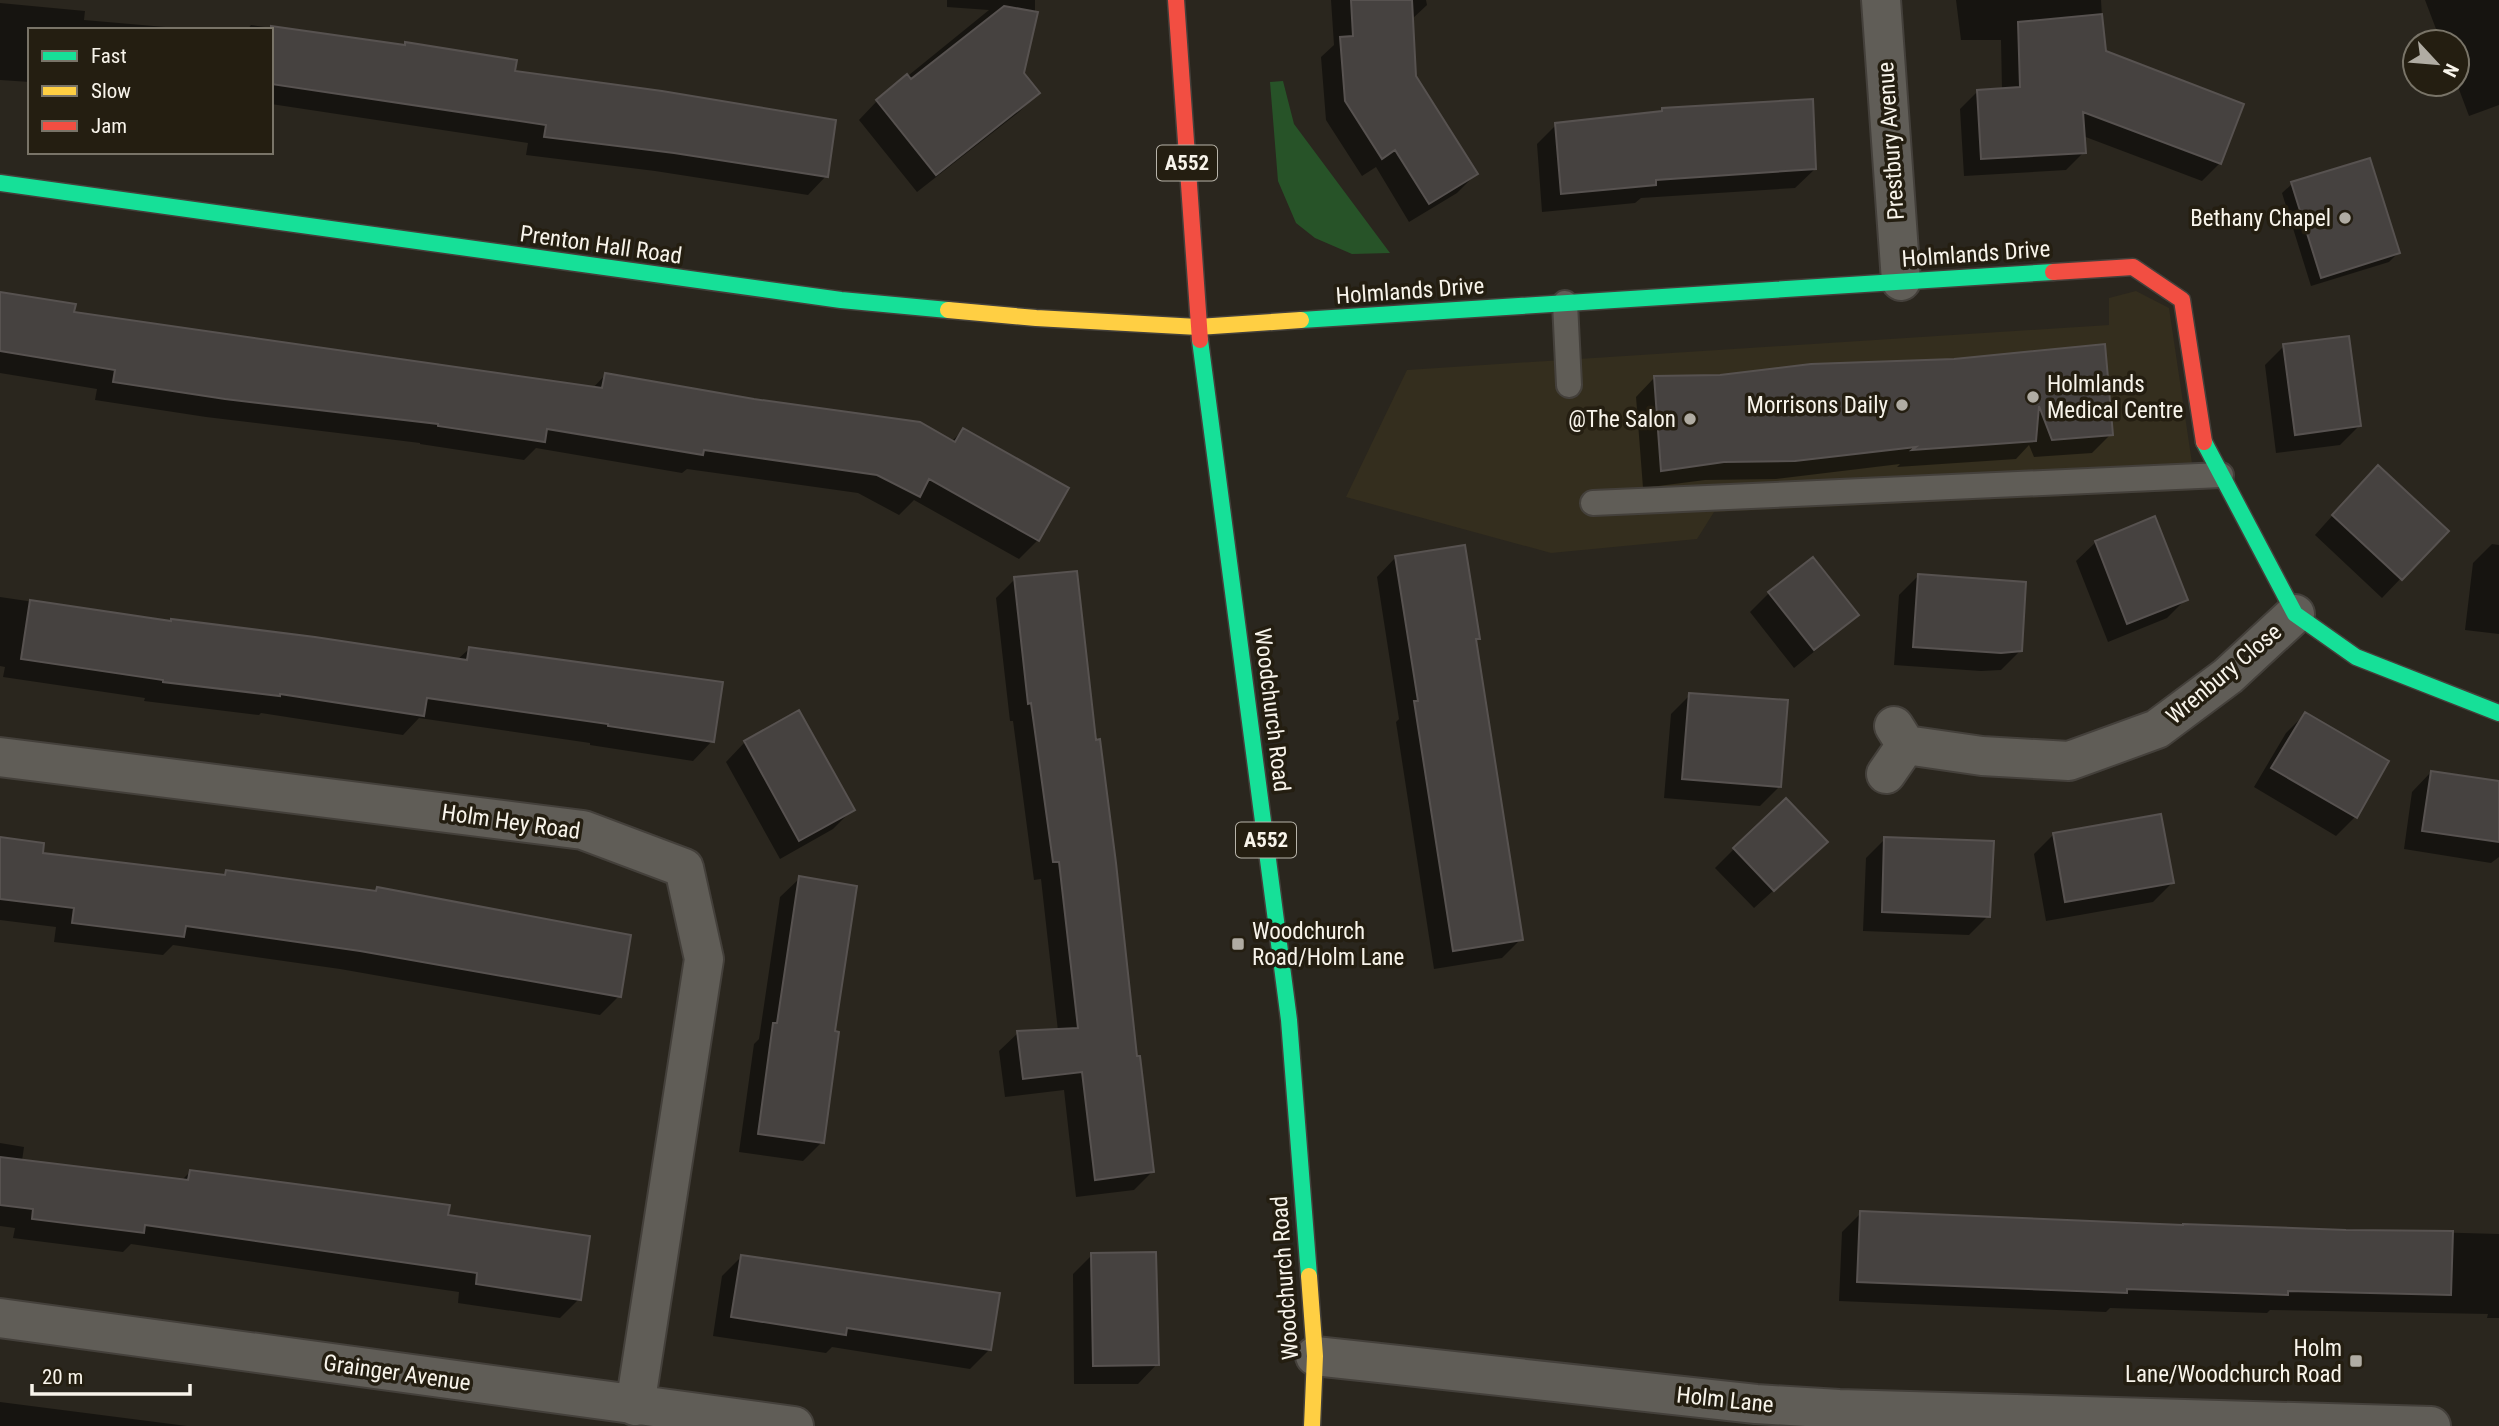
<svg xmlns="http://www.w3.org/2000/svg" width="2499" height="1426" font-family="'Roboto Condensed',sans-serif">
  <rect width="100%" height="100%" fill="#2a261e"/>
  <!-- commercial -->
  <path fill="#342e1e" d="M 2136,291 L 2169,308 L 2196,490 L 1714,512 L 1697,539 L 1551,553 L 1346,497 L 1407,370 L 2109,325 L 2109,298 Z"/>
  <!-- green -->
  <path fill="#275328" d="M 1283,81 L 1294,124 L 1390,253 L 1352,254 L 1315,238 L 1296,223 L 1278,181 L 1270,82 Z"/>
  <!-- shadow -->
  <path fill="#0007" d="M 947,0 L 1035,0 L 1035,17 L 1022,74 L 1038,93 L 1019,112 L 917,192 L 859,120 L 877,101 L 989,10 L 947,7 Z
    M 1331,0 L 1426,0 L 1427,5 L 1411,20 L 1414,77 L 1476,174 L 1457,193 L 1409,222 L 1376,167 L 1362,176 L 1326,120 L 1321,57 L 1334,45 Z
    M 1956,0 L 2101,0 L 2104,53 L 2220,163 L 2202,181 L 2083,136 L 2084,152 L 2066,170 L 1964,176 L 1960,109 L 1978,91 L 2002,90 L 2001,40 L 1961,40 Z
    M 2425,0 L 2499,0 L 2499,105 L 2469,116 L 2457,84 L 2457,42 L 2441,42 Z
    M 0,3 L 85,11 L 84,20 L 200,30 L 30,30 L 30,82 L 0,80 Z
    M 251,25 L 404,46 L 406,44 L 513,73 L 826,176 L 808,195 L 655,171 L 526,155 L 528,143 L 271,104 L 271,30 L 247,30 Z
    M 1662,110 L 1815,169 L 1795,188 L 1641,198 L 1635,203 L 1542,212 L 1537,144 L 1556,125 L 1658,113 Z
    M 2292,184 L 2398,253 L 2389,262 L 2311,286 L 2282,193 Z
    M 0,294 L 72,313 L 592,389 L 606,374 L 951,442 L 963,430 L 1038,540 L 1019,559 L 914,500 L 899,515 L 858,493 L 687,469 L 682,473 L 536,448 L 524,460 L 420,444 L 420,443 L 206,417 L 95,400 L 97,389 L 0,373 Z
    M 2284,346 L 2359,426 L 2340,445 L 2276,453 L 2265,365 Z
    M 1954,361 L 2111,434 L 2092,453 L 2034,457 L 2029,445 L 2016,459 L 1897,467 L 1900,464 L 1776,479 L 1705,480 L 1643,488 L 1636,397 L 1654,378 L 1720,377 Z
    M 2359,486 L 2446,531 L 2382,598 L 2315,535 Z
    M 2096,542 L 2186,599 L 2167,618 L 2108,642 L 2076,561 Z
    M 2492,544 L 2499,545 L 2499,634 L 2465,630 L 2473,563 Z
    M 1396,557 L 1478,638 L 1475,641 L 1521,939 L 1502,958 L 1434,969 L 1396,722 L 1399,719 L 1377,577 Z
    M 1918,576 L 2020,651 L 2001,670 L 1981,671 L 1894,665 L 1899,595 Z
    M 1015,579 L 1135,1058 L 1152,1172 L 1134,1190 L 1076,1197 L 1064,1090 L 1005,1097 L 999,1051 L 1018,1033 L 1058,1031 L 1041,879 L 1034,880 L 1013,721 L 1010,721 L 996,598 Z
    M 1769,593 L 1856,614 L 1837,633 L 1794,668 L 1750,612 Z
    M 0,597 L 170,622 L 457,660 L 469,649 L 712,741 L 693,761 L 590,745 L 590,743 L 419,718 L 403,735 L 261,713 L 259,715 L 144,701 L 145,698 L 3,677 L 5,667 L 0,666 Z
    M 1690,695 L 1779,787 L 1760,806 L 1664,798 L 1671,714 Z
    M 798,712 L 852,810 L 833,829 L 780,859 L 726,762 L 745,742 Z
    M 2305,714 L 2355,817 L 2336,836 L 2254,787 L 2286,733 Z
    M 2431,772 L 2499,783 L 2499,857 L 2491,863 L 2404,849 L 2412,792 Z
    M 2053,835 L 2172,883 L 2153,902 L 2046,921 L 2034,854 Z
    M 0,839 L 41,855 L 221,876 L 226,872 L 374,893 L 377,889 L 619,996 L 600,1015 L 340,969 L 173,945 L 163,955 L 54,942 L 56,927 L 0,920 Z
    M 1885,839 L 1988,916 L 1969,935 L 1863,931 L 1866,858 Z
    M 1734,849 L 1806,861 L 1754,908 L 1715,868 Z
    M 800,878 L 833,1033 L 822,1142 L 803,1161 L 739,1152 L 754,1044 L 759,1039 L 780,897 Z
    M 0,1143 L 24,1147 L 22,1161 L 181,1181 L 190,1172 L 579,1299 L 560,1318 L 458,1303 L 459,1292 L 131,1244 L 123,1252 L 13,1238 L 15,1228 L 0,1226 Z
    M 1861,1213 L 2184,1225 L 2499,1234 L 2499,1318 L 2487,1318 L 2488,1314 L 2270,1310 L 2267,1313 L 2110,1308 L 2106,1312 L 1839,1301 L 1842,1232 Z
    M 1092,1255 L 1157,1364 L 1138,1384 L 1074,1384 L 1073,1274 Z
    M 741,1257 L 989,1350 L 970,1369 L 832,1347 L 826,1353 L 713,1336 L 722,1276 Z
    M 0,1402 L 187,1426 L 0,1426 Z"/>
  <!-- building -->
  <path fill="#464240" stroke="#575250" stroke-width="2" d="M 1351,0 L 1412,0 L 1416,76 L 1478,174 L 1429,204 L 1395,150 L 1382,159 L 1345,101 L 1340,37 L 1353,36 Z
    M 1004,6 L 1038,12 L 1024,73 L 1040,93 L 936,175 L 876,100 L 907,74 L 911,79 Z
    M 2102,14 L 2106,51 L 2244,104 L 2221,164 L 2083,112 L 2086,153 L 1981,159 L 1977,90 L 2020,87 L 2018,22 Z
    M 271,26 L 405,45 L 405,42 L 517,60 L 515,71 L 662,91 L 836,120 L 828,177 L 674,153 L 544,137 L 546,125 L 271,84 Z
    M 1813,99 L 1816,169 L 1656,180 L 1656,185 L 1561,194 L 1555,123 L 1662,111 L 1662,108 Z
    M 2370,158 L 2400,253 L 2321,278 L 2291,182 Z
    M 0,292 L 76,304 L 74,312 L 602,388 L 605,373 L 754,399 L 920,422 L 955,442 L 963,428 L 1069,488 L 1039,541 L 929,479 L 920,497 L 877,475 L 704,450 L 703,455 L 547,429 L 545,442 L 438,426 L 438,424 L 225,399 L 113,382 L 115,370 L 0,351 Z
    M 2349,336 L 2361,426 L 2295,435 L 2283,344 Z
    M 2105,344 L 2113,435 L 2052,440 L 2039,406 L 2036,441 L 1912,450 L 1916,447 L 1795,461 L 1724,462 L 1661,471 L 1654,376 L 1720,375 L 1811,364 L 1954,359 Z
    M 2378,465 L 2449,531 L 2402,580 L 2332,515 Z
    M 2155,516 L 2188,600 L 2127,624 L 2095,541 Z
    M 1465,545 L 1480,639 L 1476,639 L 1523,940 L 1453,951 L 1414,701 L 1418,701 L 1395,556 Z
    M 1813,557 L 1859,615 L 1814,650 L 1768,592 Z
    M 1077,571 L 1096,740 L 1100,739 L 1116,863 L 1137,1056 L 1140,1056 L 1154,1172 L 1095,1180 L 1082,1072 L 1023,1079 L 1017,1031 L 1078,1028 L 1059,862 L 1053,862 L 1031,703 L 1028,704 L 1014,577 Z
    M 1918,574 L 2026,582 L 2022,651 L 2001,653 L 1913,647 Z
    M 30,600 L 171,621 L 171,619 L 315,637 L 467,660 L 469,647 L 723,682 L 714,742 L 608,726 L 608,724 L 427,698 L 424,716 L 280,694 L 280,696 L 163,682 L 163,680 L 21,659 Z
    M 1689,693 L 1788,700 L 1781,787 L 1682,779 Z
    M 799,710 L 855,810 L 799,841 L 744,741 Z
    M 2305,712 L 2389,761 L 2357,818 L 2271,768 Z
    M 2431,771 L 2499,781 L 2499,842 L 2422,831 Z
    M 1786,798 L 1828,842 L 1774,891 L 1733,848 Z
    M 2161,814 L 2174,883 L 2065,902 L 2053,833 Z
    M 0,837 L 44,843 L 43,853 L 225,875 L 226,870 L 376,891 L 377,887 L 631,935 L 621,997 L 360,951 L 186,926 L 184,937 L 72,923 L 74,908 L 0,899 Z
    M 1884,837 L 1994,841 L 1990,917 L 1882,912 Z
    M 799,876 L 857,886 L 835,1031 L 839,1032 L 824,1143 L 758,1134 L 773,1023 L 777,1023 Z
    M 0,1157 L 188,1180 L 190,1170 L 333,1189 L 450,1205 L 448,1215 L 590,1236 L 581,1300 L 476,1284 L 477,1273 L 145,1225 L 144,1233 L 32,1219 L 33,1209 L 0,1205 Z
    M 1860,1211 L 2183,1225 L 2183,1224 L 2346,1230 L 2453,1231 L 2451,1295 L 2288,1291 L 2288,1295 L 2127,1289 L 2127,1293 L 1857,1282 Z
    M 1156,1252 L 1159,1365 L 1093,1366 L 1091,1253 Z
    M 741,1255 L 1000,1293 L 991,1350 L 847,1328 L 846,1335 L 731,1317 Z"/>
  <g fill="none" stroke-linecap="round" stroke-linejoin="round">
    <!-- lane casing -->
    <g stroke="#44403b" stroke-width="28">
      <path id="lane" d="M 1565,303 L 1569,385
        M 1593,503 L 2221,475"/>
    </g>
    <!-- street casing -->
    <g stroke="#44403b" stroke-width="42">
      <path id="street" d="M 1881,0 L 1901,281
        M 1906,745 L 1982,756 L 2069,761 L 2157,729 L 2228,676 L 2295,614
        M 0,757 L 583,830 L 684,868 L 704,959 L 635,1406
        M 1886,774 L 1906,745 L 1894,726
        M 0,1318 L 794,1426
        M 1315,1356 L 1756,1404 L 1839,1409 L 2431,1426"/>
    </g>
    <!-- fast casing -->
    <g stroke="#44403b" stroke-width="19">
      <path id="fast" d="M 0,183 L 841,300 L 948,310
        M 1301,320 L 2053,272
        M 1200,340 L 1289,1020 L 1309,1276
        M 2204,442 L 2295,614 L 2356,657 L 2499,713"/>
    </g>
    <!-- slow casing -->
    <g stroke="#44403b" stroke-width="19">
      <path id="slow" d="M 948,310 L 1036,318 L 1198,327 L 1301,320
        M 1309,1276 L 1315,1356 L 1312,1426"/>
    </g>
    <!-- jam casing -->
    <g stroke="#44403b" stroke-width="19">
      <path id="jam" d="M 1176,0 L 1200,340
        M 2053,272 L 2133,267 L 2182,300 L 2204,442"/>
    </g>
    <!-- lane -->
    <use href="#lane" stroke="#605d57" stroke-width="24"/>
    <!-- street -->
    <use href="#street" stroke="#605d57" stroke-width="38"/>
    <!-- fast -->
    <use href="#fast" stroke="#16e098" stroke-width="16"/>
    <!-- slow -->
    <use href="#slow" stroke="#ffcf43" stroke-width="16"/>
    <!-- jam -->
    <use href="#jam" stroke="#f24e42" stroke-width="16"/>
  </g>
  <!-- markers -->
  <g fill="#b0aca3" stroke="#241e11" stroke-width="2.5">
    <circle cx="2345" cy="218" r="7"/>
    <circle cx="2033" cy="397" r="7"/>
    <circle cx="1902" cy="405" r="7"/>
    <circle cx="1690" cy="419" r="7"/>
    <rect x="1231" y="937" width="14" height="14" rx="3.5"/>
    <rect x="2349" y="1354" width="14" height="14" rx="3.5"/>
  </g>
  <g text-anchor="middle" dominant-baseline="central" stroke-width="7" stroke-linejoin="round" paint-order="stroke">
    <!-- shield labels -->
    <g fill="#241e11" stroke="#b8b4aa" stroke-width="2">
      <rect x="1157" y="145.5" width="60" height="35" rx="5"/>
      <rect x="1236" y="822.5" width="60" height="35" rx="5"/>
    </g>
    <g font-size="21" font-weight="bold" fill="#f8f4eb">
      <text x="1187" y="163">A552</text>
      <text x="1266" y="840">A552</text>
    </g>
    <!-- street labels -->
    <g font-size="23" fill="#f8f4eb" stroke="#241e11">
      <text transform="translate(1891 141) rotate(-94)">Prestbury Avenue</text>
      <text transform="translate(601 245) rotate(8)">Prenton Hall Road</text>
      <text transform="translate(1976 254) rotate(-4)">Holmlands Drive</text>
      <text transform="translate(1410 291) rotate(-4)">Holmlands Drive</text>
      <text transform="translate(2224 674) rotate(-40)">Wrenbury Close</text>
      <text transform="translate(1272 710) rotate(83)">Woodchurch Road</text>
      <text transform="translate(511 822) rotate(8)">Holm Hey Road</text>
      <text transform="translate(1285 1278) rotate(-94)">Woodchurch Road</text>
      <text transform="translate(397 1373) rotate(8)">Grainger Avenue</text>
      <text transform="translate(1725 1400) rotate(6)">Holm Lane</text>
    </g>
    <!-- poi labels -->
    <g font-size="23" fill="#f8f4eb" stroke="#241e11" text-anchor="end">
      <text x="2331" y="218">Bethany Chapel</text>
      <text x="2047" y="384" text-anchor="start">Holmlands<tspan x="2047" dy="26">Medical Centre</tspan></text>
      <text x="1888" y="405">Morrisons Daily</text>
      <text x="1676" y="419">@The Salon</text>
      <text x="1252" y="931" text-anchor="start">Woodchurch<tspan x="1252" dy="26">Road/Holm Lane</tspan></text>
      <text x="2342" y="1348">Holm<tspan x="2342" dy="26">Lane/Woodchurch Road</tspan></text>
    </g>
  </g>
  <!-- legend -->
  <rect x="28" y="28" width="245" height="126" fill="#241e11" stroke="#797468" stroke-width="2"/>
  <rect x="42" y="51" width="35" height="10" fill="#16e098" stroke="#797468" stroke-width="2"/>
  <text x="91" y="63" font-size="21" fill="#f8f4eb">Fast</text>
  <rect x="42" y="86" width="35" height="10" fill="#ffcf43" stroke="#797468" stroke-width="2"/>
  <text x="91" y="98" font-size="21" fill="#f8f4eb">Slow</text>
  <rect x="42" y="121" width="35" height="10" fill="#f24e42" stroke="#797468" stroke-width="2"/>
  <text x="91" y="133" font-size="21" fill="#f8f4eb">Jam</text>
  <!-- north arrow -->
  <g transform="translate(2436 63) rotate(116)"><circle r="33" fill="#241e11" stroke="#797468" stroke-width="2"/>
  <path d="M0-5L12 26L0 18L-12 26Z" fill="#b0aca3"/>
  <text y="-10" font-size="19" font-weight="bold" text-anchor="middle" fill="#f8f4eb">N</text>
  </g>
  <!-- scale -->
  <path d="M32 1384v10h158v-10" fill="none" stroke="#f8f4eb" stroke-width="3.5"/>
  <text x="42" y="1384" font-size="21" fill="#f8f4eb" stroke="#241e11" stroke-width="5" paint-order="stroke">20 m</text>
</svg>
